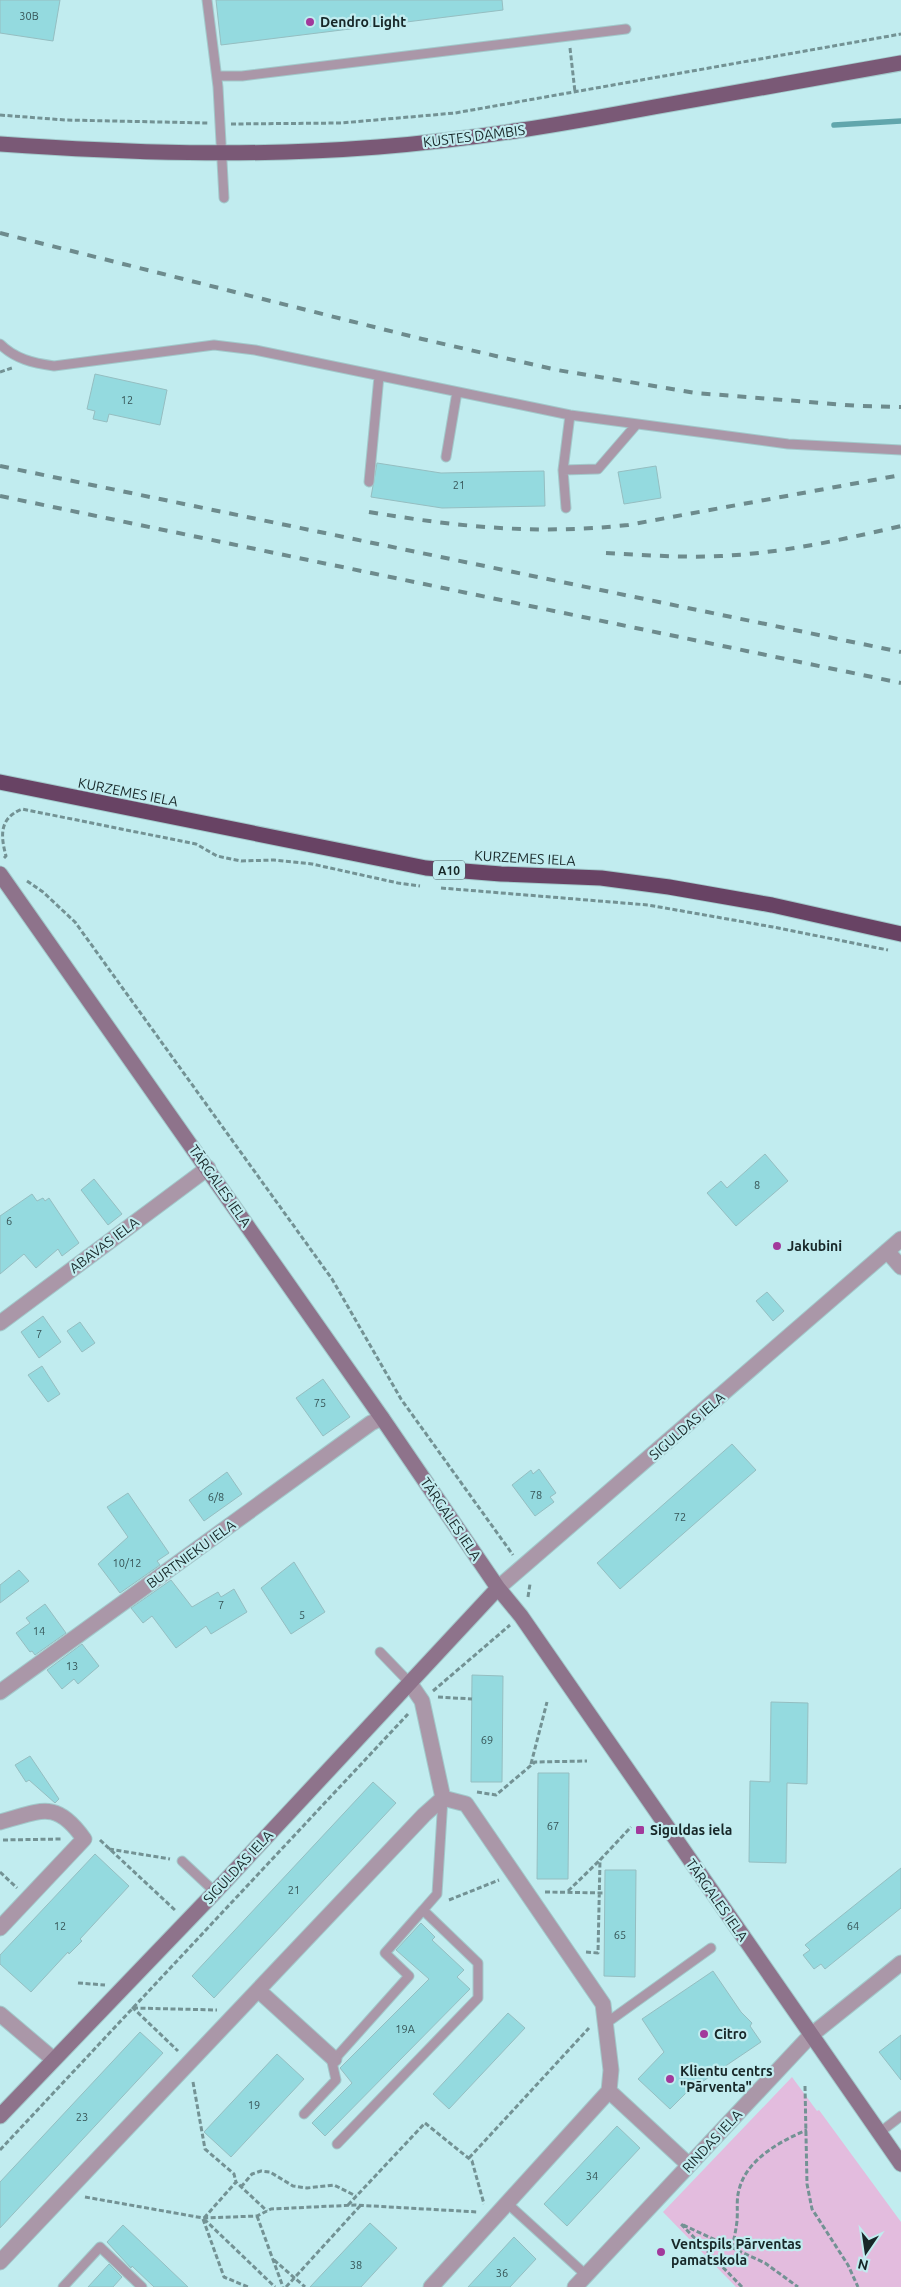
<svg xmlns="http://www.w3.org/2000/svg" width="901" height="2287" font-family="Ubuntu,sans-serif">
  <rect width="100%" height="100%" fill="#c1ecef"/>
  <!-- green -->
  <path fill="#e3bcde" d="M 792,2077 L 817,2111 L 819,2110 L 901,2222 L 901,2287 L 736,2287 L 663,2212 Z"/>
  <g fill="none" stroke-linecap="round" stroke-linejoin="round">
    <!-- stream -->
    <path stroke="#61a6ac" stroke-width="5.5" d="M 834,125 L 901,121"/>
  </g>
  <!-- building -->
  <path fill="#94dadf" stroke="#95bec1" d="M 0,0 L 60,0 L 53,41 L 0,33 Z
    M 216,0 L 502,0 L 503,10 L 221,45 Z
    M 95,374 L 167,390 L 160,425 L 109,414 L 107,422 L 93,419 L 95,411 L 87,409 Z
    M 377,463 L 441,473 L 544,471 L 545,506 L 442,508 L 371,497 Z
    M 656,466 L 661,498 L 624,504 L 618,472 Z
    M 765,1154 L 788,1181 L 736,1226 L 707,1193 L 721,1181 L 727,1188 Z
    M 94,1179 L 122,1214 L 108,1225 L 81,1190 Z
    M 32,1194 L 37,1201 L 43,1198 L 45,1201 L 49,1198 L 79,1243 L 62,1256 L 58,1249 L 36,1268 L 24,1254 L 0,1274 L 0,1216 Z
    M 767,1292 L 784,1311 L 773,1321 L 756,1301 Z
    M 43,1316 L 61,1342 L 39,1358 L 21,1332 Z
    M 80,1322 L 95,1343 L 82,1352 L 67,1331 Z
    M 42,1366 L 60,1394 L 48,1402 L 28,1375 Z
    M 323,1379 L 350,1417 L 323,1436 L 296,1398 Z
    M 732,1444 L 756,1470 L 620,1589 L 597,1563 Z
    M 539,1469 L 556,1493 L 550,1497 L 554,1502 L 535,1516 L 512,1485 L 531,1470 L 533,1474 Z
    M 227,1472 L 242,1494 L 204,1521 L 189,1500 Z
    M 128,1493 L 169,1553 L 157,1561 L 160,1565 L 120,1593 L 98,1564 L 128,1537 L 107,1507 Z
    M 294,1562 L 325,1612 L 291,1634 L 261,1588 Z
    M 19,1570 L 29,1581 L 0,1603 L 0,1585 Z
    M 171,1580 L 192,1607 L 218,1592 L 221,1597 L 234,1589 L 247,1612 L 211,1634 L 206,1626 L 176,1648 L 152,1616 L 143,1623 L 131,1608 Z
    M 45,1604 L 66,1633 L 35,1655 L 32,1651 L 30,1652 L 16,1633 L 30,1623 L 26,1618 Z
    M 82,1644 L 99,1666 L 78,1684 L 74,1679 L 62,1689 L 47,1670 Z
    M 472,1675 L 503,1676 L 502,1782 L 471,1782 Z
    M 771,1702 L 808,1703 L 807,1784 L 787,1783 L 786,1863 L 749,1862 L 750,1781 L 770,1782 Z
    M 30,1756 L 59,1799 L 55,1803 L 29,1780 L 26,1782 L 15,1765 Z
    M 538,1773 L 569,1773 L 568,1879 L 537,1879 Z
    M 373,1782 L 396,1803 L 214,1998 L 192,1976 Z
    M 95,1854 L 129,1886 L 80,1939 L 82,1941 L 69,1954 L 68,1952 L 31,1992 L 0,1964 L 0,1955 Z
    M 901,1868 L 901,1908 L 825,1969 L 821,1964 L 814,1969 L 803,1955 L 810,1950 L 805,1945 Z
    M 605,1870 L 636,1870 L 635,1977 L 604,1976 Z
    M 421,1923 L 435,1937 L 432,1940 L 464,1970 L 457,1977 L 470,1989 L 325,2136 L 312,2123 L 352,2083 L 340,2068 L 429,1979 L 396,1950 Z
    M 713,1971 L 741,2012 L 752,2023 L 750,2026 L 761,2042 L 687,2092 L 670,2109 L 638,2079 L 664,2052 L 642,2019 Z
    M 508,2013 L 525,2028 L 449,2109 L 433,2094 Z
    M 140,2032 L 163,2053 L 0,2228 L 0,2182 Z
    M 901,2035 L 901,2080 L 879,2052 Z
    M 277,2054 L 304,2079 L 231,2157 L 204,2132 Z
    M 617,2126 L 640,2148 L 567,2226 L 544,2204 Z
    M 370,2223 L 397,2248 L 361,2287 L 310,2287 Z
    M 123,2225 L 188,2287 L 154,2287 L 132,2266 L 131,2268 L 107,2242 Z
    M 514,2237 L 536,2259 L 510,2287 L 468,2287 Z
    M 109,2264 L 122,2277 L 113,2287 L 88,2287 Z"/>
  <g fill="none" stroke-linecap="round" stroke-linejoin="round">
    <!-- lane casing -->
    <g stroke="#a2c9cb" stroke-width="11">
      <path id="lane" d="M 207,0 L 218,87 L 224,198
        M 217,76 L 242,76 L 626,29
        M 0,344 C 15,359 33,363 54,366 L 214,345 L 255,350 L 570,415 L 788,444 L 901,450
        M 446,457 L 457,392
        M 563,470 L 598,469 L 636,425
        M 369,482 L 379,376
        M 566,508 L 563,470 L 570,415
        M 380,1652 L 409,1682
        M 182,1861 L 215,1892
        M 605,2024 L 711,1948
        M 304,2114 L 336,2080 L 332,2062 L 409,1976 L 385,1953 L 423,1910
        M 879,2133 L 901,2116
        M 337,2144 L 478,1998 L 478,1963 L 423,1910 L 437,1894 L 443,1798
        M 508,2204 L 586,2275
        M 63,2287 L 100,2247 L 142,2287"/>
    </g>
    <!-- street casing -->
    <g stroke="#a2c9cb" stroke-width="17">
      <path id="street" d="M 887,1251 L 901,1267
        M 0,1323 L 208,1168
        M 498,1588 L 901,1239
        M 0,1692 L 371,1423 L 382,1418
        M 0,1822 C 41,1811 56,1799 84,1839 L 0,1928
        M 258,1990 L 334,2059
        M 0,2014 L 53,2059
        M 609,2091 L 689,2165
        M 0,2262 L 424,1815 L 443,1798 L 422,1701 L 409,1682
        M 431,2287 L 609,2091 L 611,2070 L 603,2004 L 466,1804 L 443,1798
        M 575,2287 L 810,2036 L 901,1963"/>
    </g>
    <!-- secondary casing -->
    <g stroke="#a2c9cb" stroke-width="17">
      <path id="secondary" d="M 0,874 L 382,1418 L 498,1588 L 521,1616 L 901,2164
        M 0,2116 L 215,1892 L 498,1588"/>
    </g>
    <!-- primary casing -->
    <g stroke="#a2c9cb" stroke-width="17">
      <path id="primary" d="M 0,144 C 127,153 252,157 378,147 C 471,140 563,124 654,107 C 736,92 819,78 901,63"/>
    </g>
    <!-- highway casing -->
    <g stroke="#a2c9cb" stroke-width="17">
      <path id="highway" d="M 0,782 L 426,868 L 501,874 L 601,878 L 669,887 L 772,905 L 901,934"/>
    </g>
    <!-- path -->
    <path stroke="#739294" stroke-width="3" stroke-dasharray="5 2.5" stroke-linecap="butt" d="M 570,48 L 575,92
      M 0,115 L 65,120 L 208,123
      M 231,124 L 341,123 L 455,113 L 901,34
      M 0,372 L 12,368
      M 4,858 L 6,856 C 0,834 0,818 22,809 L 196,844 L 217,856 L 241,861 L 274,860 L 312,864 L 398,883 L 420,886
      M 27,881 L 43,892 L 75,922 L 332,1279 L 401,1399 L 513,1555
      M 441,888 L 648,905 L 773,927 L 888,950
      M 528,1597 L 530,1584
      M 433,1691 L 510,1625
      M 438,1697 L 472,1699
      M 531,1764 L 547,1702
      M 477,1792 L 496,1795 L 535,1762 L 587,1761
      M 3,1840 L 62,1839
      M 100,1840 L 176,1911
      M 109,1849 L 170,1859
      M 0,1872 L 17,1888
      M 568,1891 L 600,1860
      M 545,1892 L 605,1893
      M 449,1900 L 499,1880
      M 586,1952 L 598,1953 L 600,1860 L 631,1827
      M 78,1983 L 105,1985
      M 132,2007 L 178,2051
      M 133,2008 L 217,2010
      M 193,2082 L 205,2149 L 234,2174 L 236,2182
      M 805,2086 L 807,2184 L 812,2209 L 848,2265 L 858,2287
      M 0,2150 L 408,1714
      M 469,2158 L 589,2028
      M 241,2187 L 252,2174 L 261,2171 L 270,2172 L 293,2186 L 307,2188 L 334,2185 L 356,2196
      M 85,2197 L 203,2218 L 257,2216 L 271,2209 L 355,2205 L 478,2212
      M 348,2205 L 425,2123 L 472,2161 L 484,2204
      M 257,2216 L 283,2287
      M 204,2218 L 236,2182 L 267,2211
      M 203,2219 L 224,2277 L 248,2287
      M 204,2219 L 275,2287
      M 732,2248 C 734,2239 736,2230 737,2221 C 738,2210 736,2200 739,2190 C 746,2160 780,2141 807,2130
      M 274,2260 L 305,2287
      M 286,2287 L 360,2206
      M 742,2287 L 681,2224 L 765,2263 L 798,2287"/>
    <!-- lane -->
    <use href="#lane" stroke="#aa97a8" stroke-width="9"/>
    <!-- street -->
    <use href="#street" stroke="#aa97a8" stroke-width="15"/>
    <!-- secondary -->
    <use href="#secondary" stroke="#8e738b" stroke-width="15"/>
    <!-- primary -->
    <use href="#primary" stroke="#7a5976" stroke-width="15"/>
    <!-- highway -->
    <use href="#highway" stroke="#684364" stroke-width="15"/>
    <!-- rail -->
    <path stroke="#6d8b8d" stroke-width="4" stroke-dasharray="9 9" stroke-linecap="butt" d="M 0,233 L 422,339 L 557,370 L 696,393 L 859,406 L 901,407
      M 0,466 L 901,652
      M 0,496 L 901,683
      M 369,512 C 460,527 536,535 628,525 L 901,475
      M 606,553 C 644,555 683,558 721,556 C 782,553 841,540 901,526"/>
  </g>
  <!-- markers -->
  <g fill="#a2399b" stroke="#c1ecef" stroke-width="2">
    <circle cx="310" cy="22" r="5"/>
    <circle cx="777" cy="1246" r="5"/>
    <rect x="635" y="1825" width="10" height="10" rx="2.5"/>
    <circle cx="704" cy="2034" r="5"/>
    <circle cx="670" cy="2079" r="5"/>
    <circle cx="661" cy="2252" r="5"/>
  </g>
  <g text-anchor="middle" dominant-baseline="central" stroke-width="4.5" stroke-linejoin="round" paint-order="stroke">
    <!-- number labels -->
    <g font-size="11" fill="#365456">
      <text x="29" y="16">30B</text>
      <text x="127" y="400">12</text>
      <text x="459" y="485">21</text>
      <text x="757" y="1185">8</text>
      <text x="9" y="1221">6</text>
      <text x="39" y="1334">7</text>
      <text x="320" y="1403">75</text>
      <text x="536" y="1495">78</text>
      <text x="216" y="1497">6/8</text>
      <text x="680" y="1517">72</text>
      <text x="127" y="1563">10/12</text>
      <text x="221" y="1605">7</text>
      <text x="302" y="1615">5</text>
      <text x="39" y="1631">14</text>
      <text x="72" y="1666">13</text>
      <text x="487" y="1740">69</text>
      <text x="553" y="1826">67</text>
      <text x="294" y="1890">21</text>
      <text x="60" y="1926">12</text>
      <text x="853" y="1926">64</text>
      <text x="620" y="1935">65</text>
      <text x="405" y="2029">19A</text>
      <text x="254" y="2105">19</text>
      <text x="82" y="2117">23</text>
      <text x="592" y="2176">34</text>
      <text x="356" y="2265">38</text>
      <text x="502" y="2273">36</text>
    </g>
    <!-- shield labels -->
    <rect fill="#c1ecef" stroke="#4a6264" stroke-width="1" x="433" y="860.5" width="32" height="19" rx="4"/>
    <g font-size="12" font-weight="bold" fill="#172728">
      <text x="449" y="870">A10</text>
    </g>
    <!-- poi labels -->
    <g font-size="14" font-weight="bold" fill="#172728" stroke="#c1ecef" text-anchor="start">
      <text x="320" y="22">Dendro Light</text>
      <text x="787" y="1246">Jakubini</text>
      <text x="650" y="1830">Siguldas iela</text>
      <text x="714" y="2034">Citro</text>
      <text x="680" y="2071">Klientu centrs<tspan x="680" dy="16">"Pārventa"</tspan></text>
      <text x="671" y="2244">Ventspils Pārventas<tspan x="671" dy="16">pamatskola</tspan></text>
    </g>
    <!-- street labels -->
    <g font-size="14" fill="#172728" stroke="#c1ecef">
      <text transform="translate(474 136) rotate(-7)">KUSTES DAMBIS</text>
      <text transform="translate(128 792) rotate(11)">KURZEMES IELA</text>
      <text transform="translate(525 858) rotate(3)">KURZEMES IELA</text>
      <text transform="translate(220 1186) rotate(55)">TĀRGALES IELA</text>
      <text transform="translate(104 1245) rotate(-37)">ABAVAS IELA</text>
      <text transform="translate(687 1426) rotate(-41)">SIGULDAS IELA</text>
      <text transform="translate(451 1519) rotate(56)">TĀRGALES IELA</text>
      <text transform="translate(191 1554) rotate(-36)">BURTNIEKU IELA</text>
      <text transform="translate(238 1867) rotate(-47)">SIGULDAS IELA</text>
      <text transform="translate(717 1900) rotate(55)">TĀRGALES IELA</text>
      <text transform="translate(712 2141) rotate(-47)">RINDAS IELA</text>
    </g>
  </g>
  <!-- north arrow -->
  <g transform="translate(866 2252) rotate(193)" stroke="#c1ecef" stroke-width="4" paint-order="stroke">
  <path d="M0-4L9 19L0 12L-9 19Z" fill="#172728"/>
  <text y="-8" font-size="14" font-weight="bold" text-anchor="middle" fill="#172728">N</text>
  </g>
</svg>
